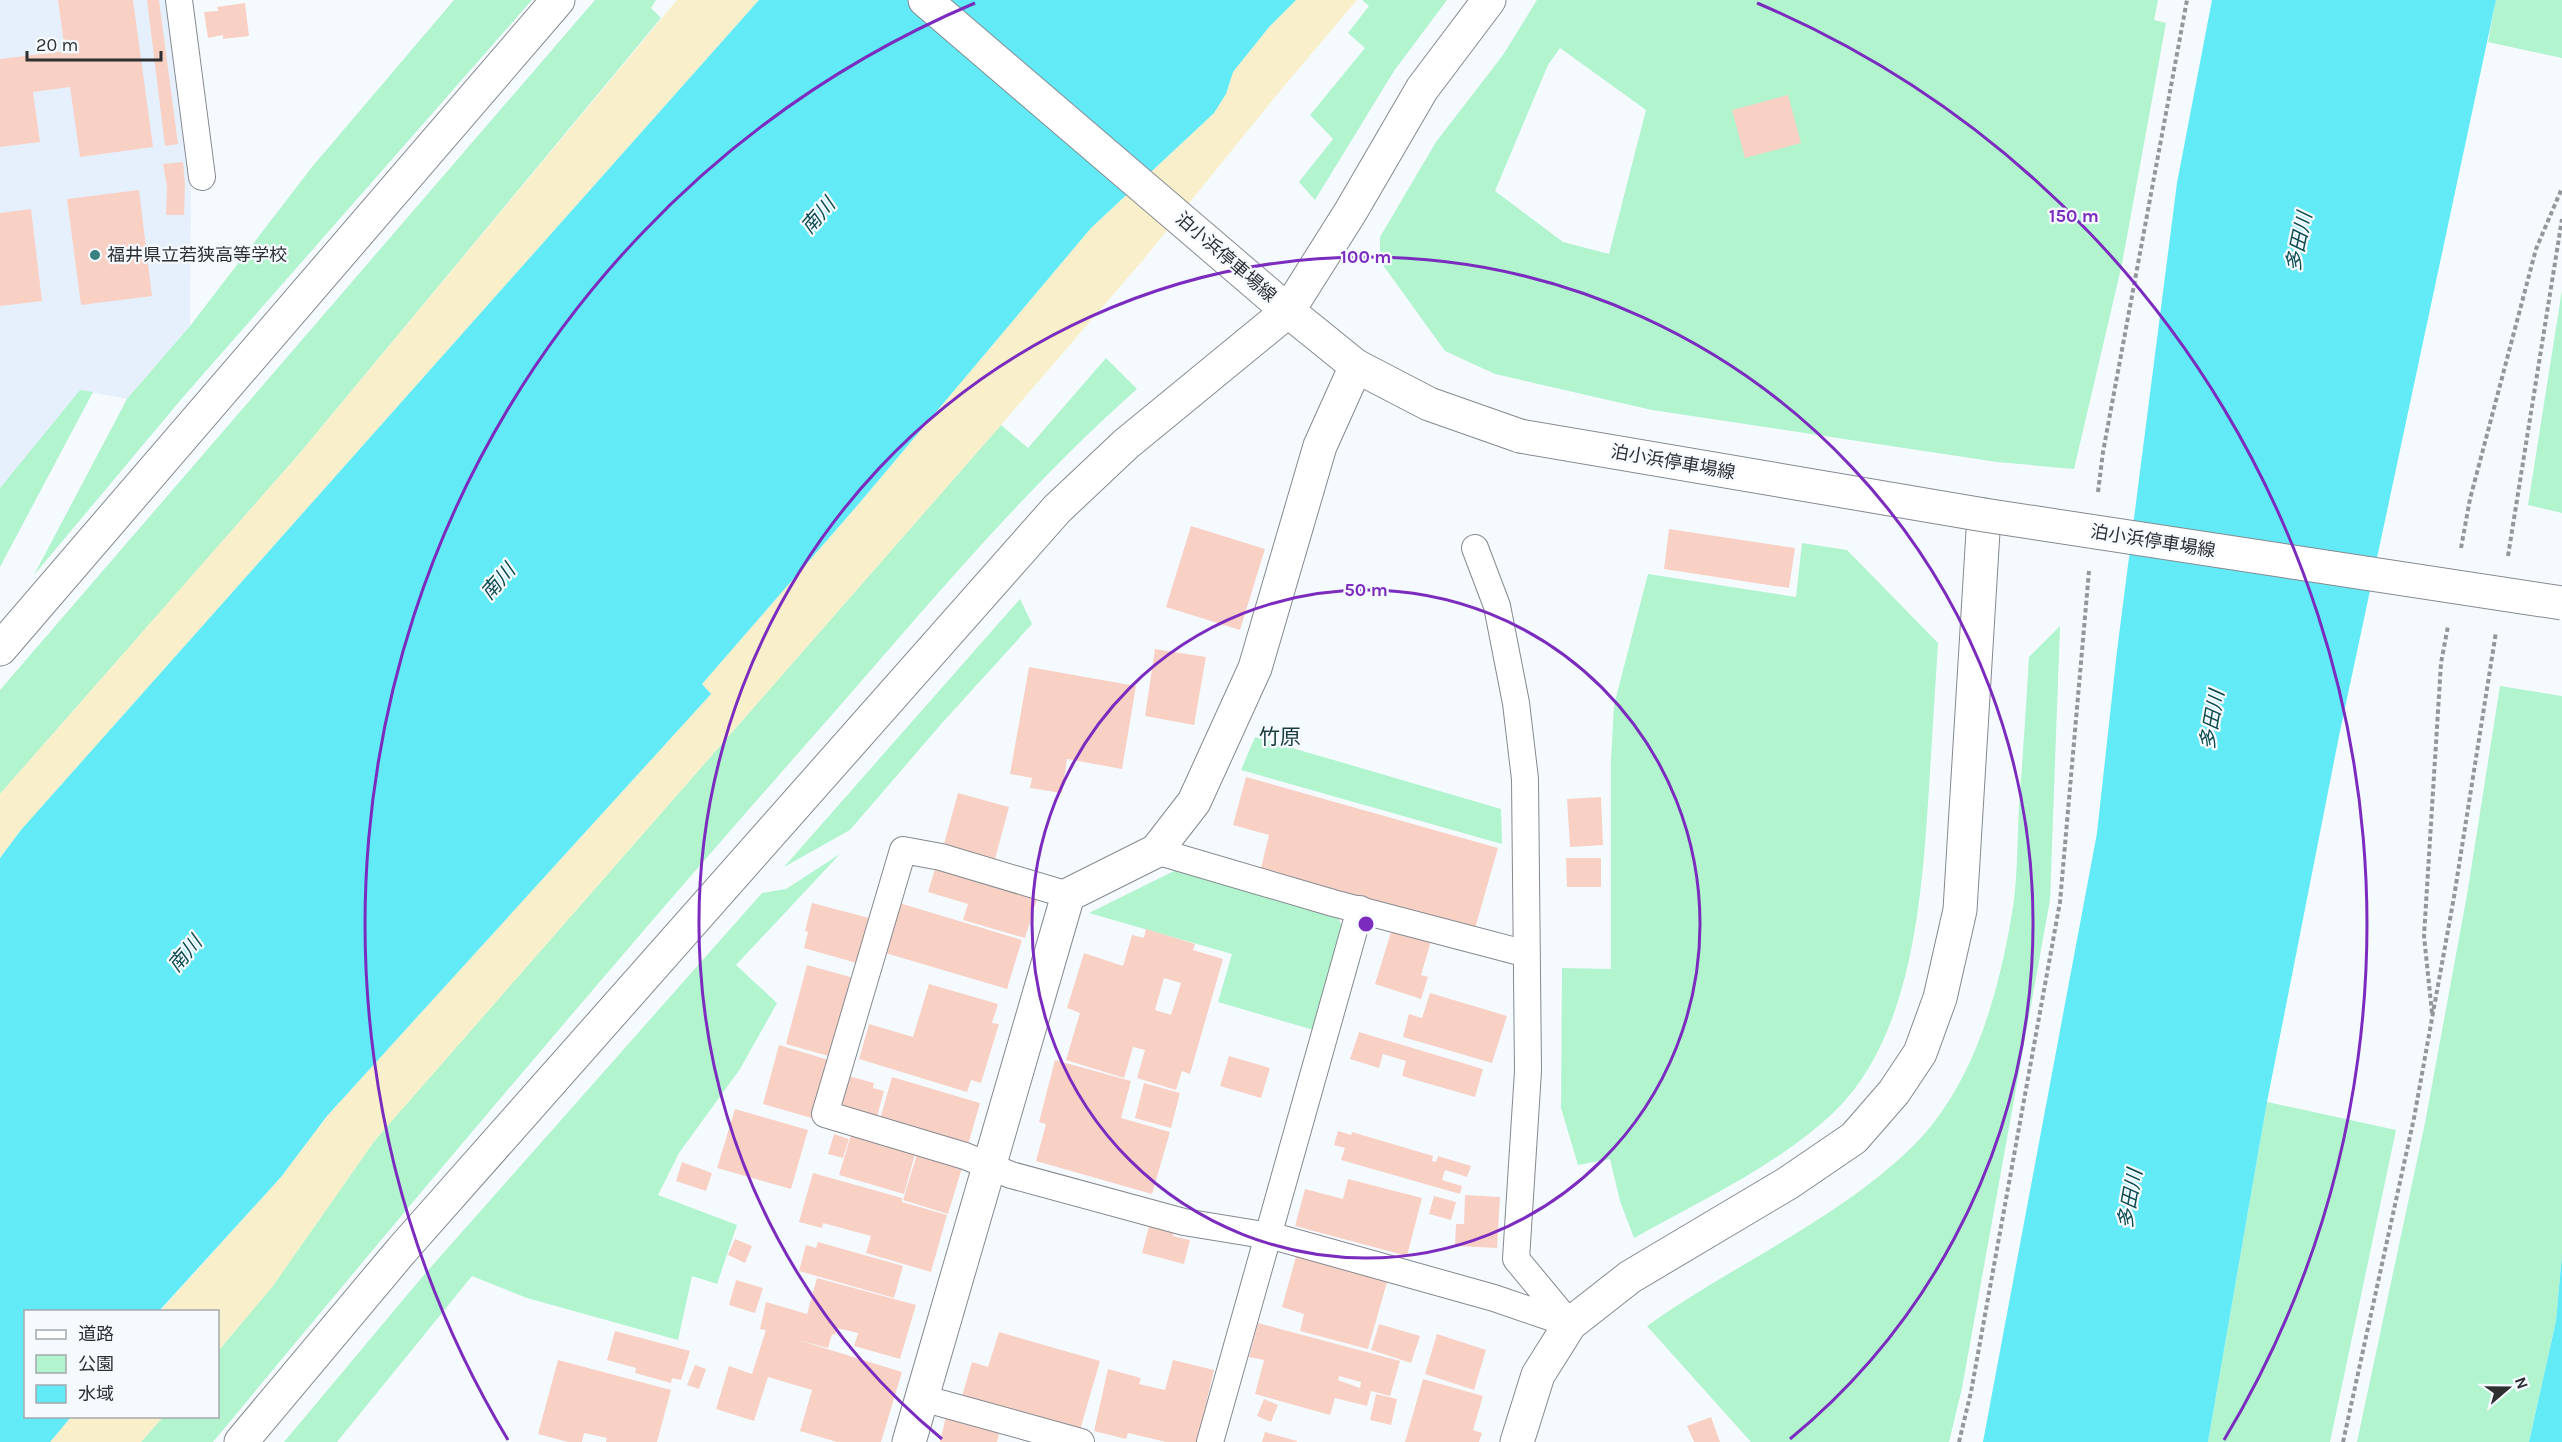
<svg xmlns="http://www.w3.org/2000/svg" width="2562" height="1442" font-family="Karla,'Noto Sans JP',sans-serif">
  <rect width="100%" height="100%" fill="#f5faff"/>
  <!-- built -->
  <path fill="#e6f0fd" d="M 0,0 L 167,0 L 191,184 L 190,326 L 127,399 L 80,390 L 0,488 Z"/>
  <!-- green -->
  <path fill="#b1f4ce" fill-rule="evenodd" d="M 454,0 L 532,0 L 184,396 L 34,575 L 127,399 L 190,326 L 312,167 Z
    M 595,0 L 656,0 L 651,8 L 661,18 L 300,453 L 0,794 L 0,690 Z
    M 1362,0 L 1447,0 L 1394,71 L 1315,200 L 1299,182 L 1333,139 L 1310,115 L 1365,48 L 1348,33 L 1369,6 Z
    M 1537,0 L 2158,0 L 2154,20 L 2166,23 L 2122,264 L 2074,469 L 1997,462 L 1652,410 L 1495,374 L 1445,351 L 1380,261 L 1380,237 L 1436,142 L 1503,55 ZM 1560,48 L 1646,110 L 1609,254 L 1563,242 L 1495,191 L 1548,65 Z
    M 2496,0 L 2562,0 L 2562,58 L 2488,42 Z
    M 2562,290 L 2562,513 L 2528,505 Z
    M 1106,358 L 1137,389 C 1014,498 910,627 801,750 C 601,977 406,1209 213,1442 L 141,1442 L 163,1417 L 218,1416 L 218,1351 L 272,1287 L 375,1140 L 1001,425 L 1028,448 Z
    M 80,390 L 93,392 L 0,567 L 0,488 Z
    M 1802,543 L 1847,550 L 1938,643 C 1935,691 1932,739 1929,788 C 1922,893 1914,1035 1834,1112 C 1777,1166 1702,1200 1634,1238 L 1620,1201 L 1610,1159 L 1578,1165 L 1561,1108 L 1562,968 L 1611,969 L 1611,761 L 1614,705 L 1648,574 L 1796,597 Z
    M 1020,599 L 1032,624 L 942,723 L 850,830 L 784,867 Z
    M 2060,626 L 2050,900 L 1962,1388 L 1949,1442 L 1751,1442 L 1647,1326 C 1732,1265 1834,1222 1910,1149 C 1971,1091 1997,1000 2011,919 C 2018,883 2017,843 2019,806 C 2023,756 2026,706 2029,657 Z
    M 2500,686 L 2562,696 L 2562,1254 L 2556,1321 L 2529,1442 L 2357,1442 L 2425,1123 L 2467,895 Z
    M 1255,737 L 1501,809 L 1502,844 L 1241,770 Z
    M 840,854 L 736,965 L 777,1003 L 740,1069 L 679,1153 L 658,1195 L 737,1225 L 717,1284 L 692,1276 L 678,1340 L 527,1298 L 472,1276 L 337,1442 L 284,1442 L 423,1276 L 762,893 L 786,889 Z
    M 1178,869 L 1338,916 L 1344,934 L 1317,1031 L 1218,1002 L 1232,954 L 1089,913 Z
    M 2267,1102 L 2396,1130 L 2330,1442 L 2208,1442 Z"/>
  <!-- sand -->
  <path fill="#f9efca" d="M 677,0 L 759,0 L 21,830 L 0,858 L 0,794 L 300,453 Z
    M 1296,0 L 1357,0 L 1280,91 L 1143,260 L 1001,425 L 375,1140 L 272,1287 L 218,1351 L 218,1312 L 159,1312 L 281,1177 L 327,1116 L 711,694 L 701,685 L 856,507 L 1091,228 L 1214,113 L 1226,94 L 1233,72 L 1269,27 Z
    M 71,1416 L 163,1416 L 163,1417 L 141,1442 L 50,1442 Z"/>
  <!-- water -->
  <path fill="#62ebf7" d="M 759,0 L 1296,0 L 1269,27 L 1233,72 L 1226,94 L 1214,113 L 1091,228 L 856,507 L 702,684 L 711,694 L 327,1116 L 281,1177 L 159,1311 L 26,1312 L 26,1416 L 71,1417 L 50,1442 L 0,1442 L 0,858 L 21,830 Z
    M 2212,0 L 2496,0 L 2339,736 L 2267,1102 L 2208,1442 L 1983,1442 L 2097,833 L 2117,651 L 2177,183 Z
    M 2562,1254 L 2562,1442 L 2529,1442 L 2556,1321 Z"/>
  <!-- building -->
  <path fill="#f8d1c4" fill-rule="evenodd" d="M 58,0 L 133,0 L 153,147 L 80,157 L 70,87 L 33,92 L 40,142 L 0,147 L 0,59 L 65,51 Z
    M 147,0 L 159,0 L 178,144 L 165,146 Z
    M 245,3 L 249,36 L 223,39 L 223,35 L 208,38 L 204,12 L 218,11 L 217,7 Z
    M 1788,95 L 1801,143 L 1745,158 L 1732,110 Z
    M 183,162 L 185,184 L 184,215 L 166,215 L 167,187 L 163,164 Z
    M 139,190 L 152,296 L 81,305 L 67,199 Z
    M 31,209 L 42,301 L 0,306 L 0,213 Z
    M 1191,526 L 1265,549 L 1240,630 L 1166,607 Z
    M 1669,529 L 1795,548 L 1789,588 L 1664,569 Z
    M 1155,649 L 1206,657 L 1194,725 L 1145,716 Z
    M 1029,667 L 1136,686 L 1122,769 L 1067,759 L 1062,793 L 1030,788 L 1032,778 L 1010,774 Z
    M 1246,777 L 1498,848 L 1474,932 L 1260,872 L 1269,835 L 1233,825 Z
    M 958,793 L 1009,807 L 995,859 L 944,844 Z
    M 1601,797 L 1603,845 L 1570,847 L 1567,799 Z
    M 1566,858 L 1601,858 L 1601,887 L 1567,887 Z
    M 935,869 L 1037,899 L 1025,938 L 963,920 L 968,904 L 928,892 Z
    M 896,902 L 1022,940 L 1007,989 L 882,952 Z
    M 812,903 L 873,919 L 860,964 L 804,948 L 808,932 L 805,931 Z
    M 1146,929 L 1195,944 L 1193,950 L 1223,959 L 1190,1074 L 1182,1071 L 1176,1090 L 1137,1078 L 1145,1050 L 1133,1047 L 1124,1078 L 1066,1060 L 1080,1013 L 1067,1008 L 1084,953 L 1123,966 L 1132,935 L 1144,938 ZM 1164,978 L 1181,983 L 1171,1015 L 1155,1010 Z
    M 1392,929 L 1431,941 L 1421,975 L 1428,977 L 1421,999 L 1375,984 Z
    M 807,965 L 854,978 L 832,1057 L 786,1044 Z
    M 929,984 L 998,1004 L 992,1023 L 999,1024 L 981,1083 L 971,1080 L 967,1092 L 859,1059 L 869,1024 L 913,1037 Z
    M 1430,993 L 1507,1016 L 1492,1063 L 1403,1037 L 1409,1014 L 1422,1018 Z
    M 1359,1032 L 1483,1069 L 1475,1097 L 1402,1076 L 1406,1061 L 1383,1054 L 1379,1068 L 1350,1059 Z
    M 779,1045 L 832,1061 L 815,1119 L 763,1104 Z
    M 1229,1056 L 1270,1068 L 1261,1098 L 1220,1086 Z
    M 1055,1060 L 1131,1081 L 1121,1118 L 1170,1132 L 1152,1194 L 1036,1161 L 1046,1124 L 1039,1122 Z
    M 845,1075 L 874,1083 L 873,1088 L 884,1091 L 877,1117 L 837,1106 Z
    M 892,1077 L 980,1103 L 968,1145 L 880,1119 Z
    M 1144,1083 L 1180,1093 L 1171,1128 L 1135,1118 Z
    M 735,1109 L 808,1130 L 791,1189 L 717,1168 Z
    M 1338,1131 L 1351,1135 L 1352,1132 L 1433,1156 L 1432,1161 L 1436,1162 L 1438,1156 L 1471,1166 L 1467,1177 L 1445,1170 L 1442,1180 L 1462,1186 L 1460,1194 L 1341,1160 L 1345,1148 L 1334,1145 Z
    M 834,1134 L 849,1139 L 843,1158 L 828,1154 Z
    M 851,1135 L 915,1154 L 904,1194 L 839,1175 Z
    M 917,1154 L 962,1168 L 948,1214 L 903,1200 Z
    M 682,1162 L 712,1173 L 706,1191 L 676,1181 Z
    M 813,1173 L 902,1198 L 902,1202 L 947,1215 L 931,1272 L 866,1253 L 871,1236 L 823,1223 L 822,1228 L 799,1222 Z
    M 1348,1179 L 1422,1198 L 1407,1256 L 1295,1226 L 1305,1189 L 1343,1199 Z
    M 1465,1195 L 1500,1197 L 1497,1248 L 1455,1246 L 1456,1224 L 1464,1224 Z
    M 1434,1196 L 1456,1202 L 1451,1220 L 1429,1214 Z
    M 1150,1222 L 1175,1228 L 1173,1236 L 1190,1240 L 1184,1264 L 1142,1253 Z
    M 735,1239 L 752,1246 L 745,1263 L 728,1255 Z
    M 818,1242 L 903,1266 L 894,1298 L 799,1271 L 806,1245 L 816,1248 Z
    M 1297,1253 L 1389,1275 L 1368,1349 L 1300,1331 L 1304,1314 L 1282,1307 Z
    M 817,1278 L 916,1305 L 900,1359 L 854,1346 L 858,1333 L 837,1328 L 835,1335 L 832,1334 L 828,1348 L 798,1340 L 902,1372 L 881,1442 L 837,1442 L 800,1431 L 812,1390 L 768,1377 L 754,1421 L 716,1409 L 729,1366 L 752,1374 L 766,1330 L 760,1329 L 766,1302 L 807,1314 Z
    M 736,1280 L 763,1288 L 755,1313 L 729,1305 Z
    M 1258,1323 L 1400,1361 L 1390,1396 L 1371,1391 L 1367,1406 L 1335,1398 L 1330,1415 L 1255,1394 L 1264,1360 L 1249,1357 ZM 1339,1376 L 1361,1382 L 1360,1388 L 1338,1380 Z
    M 1379,1324 L 1420,1336 L 1411,1363 L 1371,1350 Z
    M 615,1331 L 690,1351 L 681,1380 L 672,1378 L 671,1383 L 635,1373 L 636,1368 L 607,1360 Z
    M 999,1332 L 1100,1361 L 1080,1430 L 962,1396 L 972,1362 L 988,1367 Z
    M 1437,1334 L 1486,1350 L 1474,1390 L 1425,1374 Z
    M 558,1360 L 671,1390 L 657,1442 L 606,1442 L 607,1438 L 584,1433 L 582,1442 L 568,1442 L 538,1434 Z
    M 1173,1360 L 1214,1370 L 1197,1442 L 1166,1442 L 1128,1433 L 1126,1439 L 1094,1431 L 1108,1369 L 1141,1378 L 1139,1384 L 1165,1390 Z
    M 695,1365 L 706,1369 L 699,1389 L 687,1385 Z
    M 1423,1379 L 1483,1396 L 1473,1430 L 1482,1433 L 1479,1442 L 1405,1442 Z
    M 1376,1394 L 1397,1399 L 1391,1425 L 1370,1420 Z
    M 1264,1399 L 1278,1405 L 1271,1422 L 1257,1416 Z
    M 947,1412 L 1001,1426 L 997,1442 L 940,1442 Z
    M 1711,1417 L 1720,1442 L 1694,1442 L 1687,1426 Z
    M 1265,1432 L 1297,1441 L 1297,1442 L 1262,1442 Z"/>
  <g fill="none" stroke-linecap="round" stroke-linejoin="round">
    <!-- service casing -->
    <g stroke="#85898f" stroke-width="28">
      <path id="service" d="M 179,0 L 202,177
        M 1475,548 L 1497,606 L 1516,703 L 1525,779 L 1528,1071 L 1516,1259 L 1569,1323
        M 1156,851 L 1333,903 L 1527,954
        M 1068,895 L 941,857 L 903,850 L 825,1114 L 965,1156 L 1011,1175 L 1184,1222 L 1276,1237 L 1494,1298 L 1570,1324
        M 922,1398 L 1081,1442
        M 1210,1442 L 1360,909"/>
    </g>
    <!-- minor casing -->
    <g stroke="#85898f" stroke-width="35">
      <path id="minor" d="M 0,649 L 558,0
        M 909,1442 L 1068,895 L 1156,851 L 1194,802 L 1255,668 L 1320,446 L 1356,366"/>
    </g>
    <!-- tertiary casing -->
    <g stroke="#85898f" stroke-width="35">
      <path id="tertiary" d="M 241,1442 L 401,1251 L 1057,509 L 1126,444 L 1288,311 L 1351,211 L 1422,89 L 1489,0
        M 1517,1442 L 1538,1375 L 1570,1324 L 1630,1277 L 1788,1183 L 1854,1138 L 1894,1092 L 1920,1053 L 1940,998 L 1960,910 L 1984,515"/>
    </g>
    <!-- secondary casing -->
    <g stroke="#85898f" stroke-width="35">
      <path id="secondary" d="M 925,0 L 1288,311 L 1356,366 L 1429,404 L 1520,436"/>
    </g>
    <!-- path -->
    <path stroke="#93979a" stroke-width="4" stroke-dasharray="4.5 3" stroke-linecap="butt" d="M 2098,492 L 2103,452 L 2187,0
      M 2461,548 L 2470,499 L 2536,249 L 2562,188
      M 2508,556 L 2562,219
      M 2432,1013 L 2424,936 L 2441,663 L 2448,626
      M 1959,1442 L 1971,1392 L 2060,902 L 2089,571
      M 2343,1442 L 2414,1118 L 2454,897 L 2496,632"/>
    <!-- service -->
    <use href="#service" stroke="#fff" stroke-width="26"/>
    <!-- minor -->
    <use href="#minor" stroke="#fff" stroke-width="33"/>
    <!-- tertiary -->
    <use href="#tertiary" stroke="#fff" stroke-width="33"/>
    <!-- secondary -->
    <use href="#secondary" stroke="#fff" stroke-width="33"/>
    <!-- secondary-bridge casing -->
    <g stroke="#85898f" stroke-width="35" stroke-linecap="butt">
      <path id="secondary-bridge" d="M 1520,436 L 1984,515 L 2562,603"/>
    </g>
    <!-- secondary-bridge -->
    <use href="#secondary-bridge" stroke="#fff" stroke-width="33"/>
  </g>
  <!-- distance rings -->
  <g fill="none" stroke="#7b2cbf" stroke-width="3">
    <circle cx="1366" cy="924" r="334"/>
    <path d="M942 1439A667 667 0 1 1 1790 1439"/>
    <path d="M508 1440A1001 1001 0 0 1 975 3M1757 3A1001 1001 0 0 1 2224 1440"/>
  </g>
  <!-- markers -->
  <circle fill="#398281" stroke="#f5faff" stroke-width="2" cx="95" cy="255" r="6"/>
  <g text-anchor="middle" dominant-baseline="central" stroke-width="4.5" stroke-linejoin="round" paint-order="stroke">
    <!-- poi labels -->
    <g font-size="18" fill="#2d2f31" stroke="#f5faff" text-anchor="start">
      <text x="107" y="255">福井県立若狭高等学校</text>
    </g>
    <!-- street labels -->
    <g font-size="18" fill="#2d2f31" stroke="#f5faff">
      <text transform="translate(1226 257) rotate(41)">泊小浜停車場線</text>
      <text transform="translate(1673 462) rotate(10)">泊小浜停車場線</text>
      <text transform="translate(2153 541) rotate(9)">泊小浜停車場線</text>
    </g>
    <!-- water labels -->
    <g font-size="20" font-style="italic" fill="#0d4b51" stroke="#f5faff">
      <text transform="translate(818 216) rotate(-49)">南川</text>
      <text transform="translate(2299 242) rotate(-78)">多田川</text>
      <text transform="translate(498 582) rotate(-49)">南川</text>
      <text transform="translate(2212 720) rotate(-80)">多田川</text>
      <text transform="translate(185 954) rotate(-50)">南川</text>
      <text transform="translate(2130 1199) rotate(-80)">多田川</text>
    </g>
    <!-- quarter labels -->
    <g font-size="21" fill="#193b3b" stroke="#f5faff">
      <text x="1280" y="737">竹原</text>
    </g>
  </g>
  <circle cx="1366" cy="924" r="9" fill="#7b2cbf" stroke="#f5faff" stroke-width="3"/>
  <g font-size="18" text-anchor="middle" font-weight="bold" fill="#7b2cbf" stroke="#f5faff" stroke-width="4.5" stroke-linejoin="round" paint-order="stroke">
    <text x="2074" y="222">150 m</text>
    <text x="1366" y="263">100 m</text>
    <text x="1366" y="596">50 m</text>
  </g>
  <!-- legend -->
  <rect x="24" y="1310" width="195" height="108" fill="#f5faff" stroke="#a5a9ad" stroke-width="1.5"/>
  <rect x="36" y="1330" width="30" height="9" fill="#ffffff" stroke="#a5a9ad" stroke-width="1.5"/>
  <text x="78" y="1340" font-size="18" fill="#2d2f31">道路</text>
  <rect x="36" y="1355" width="30" height="18" fill="#b1f4ce" stroke="#a5a9ad" stroke-width="1.5"/>
  <text x="78" y="1370" font-size="18" fill="#2d2f31">公園</text>
  <rect x="36" y="1385" width="30" height="18" fill="#62ebf7" stroke="#a5a9ad" stroke-width="1.5"/>
  <text x="78" y="1400" font-size="18" fill="#2d2f31">水域</text>
  <!-- north arrow -->
  <g transform="translate(2508 1388) rotate(70)" stroke="#f5faff" stroke-width="4.5" paint-order="stroke">
  <path d="M0-4.5L10 22L0 15L-10 22Z" fill="#2d2f31"/>
  <text y="-9" font-size="16" font-weight="bold" text-anchor="middle" fill="#2d2f31">N</text>
  </g>
  <!-- scale -->
  <path d="M27 51v9h134v-9" fill="none" stroke="#2d2f31" stroke-width="3"/>
  <text x="36" y="51" font-size="18" fill="#2d2f31" stroke="#f5faff" stroke-width="4.5" paint-order="stroke">20 m</text>
</svg>
